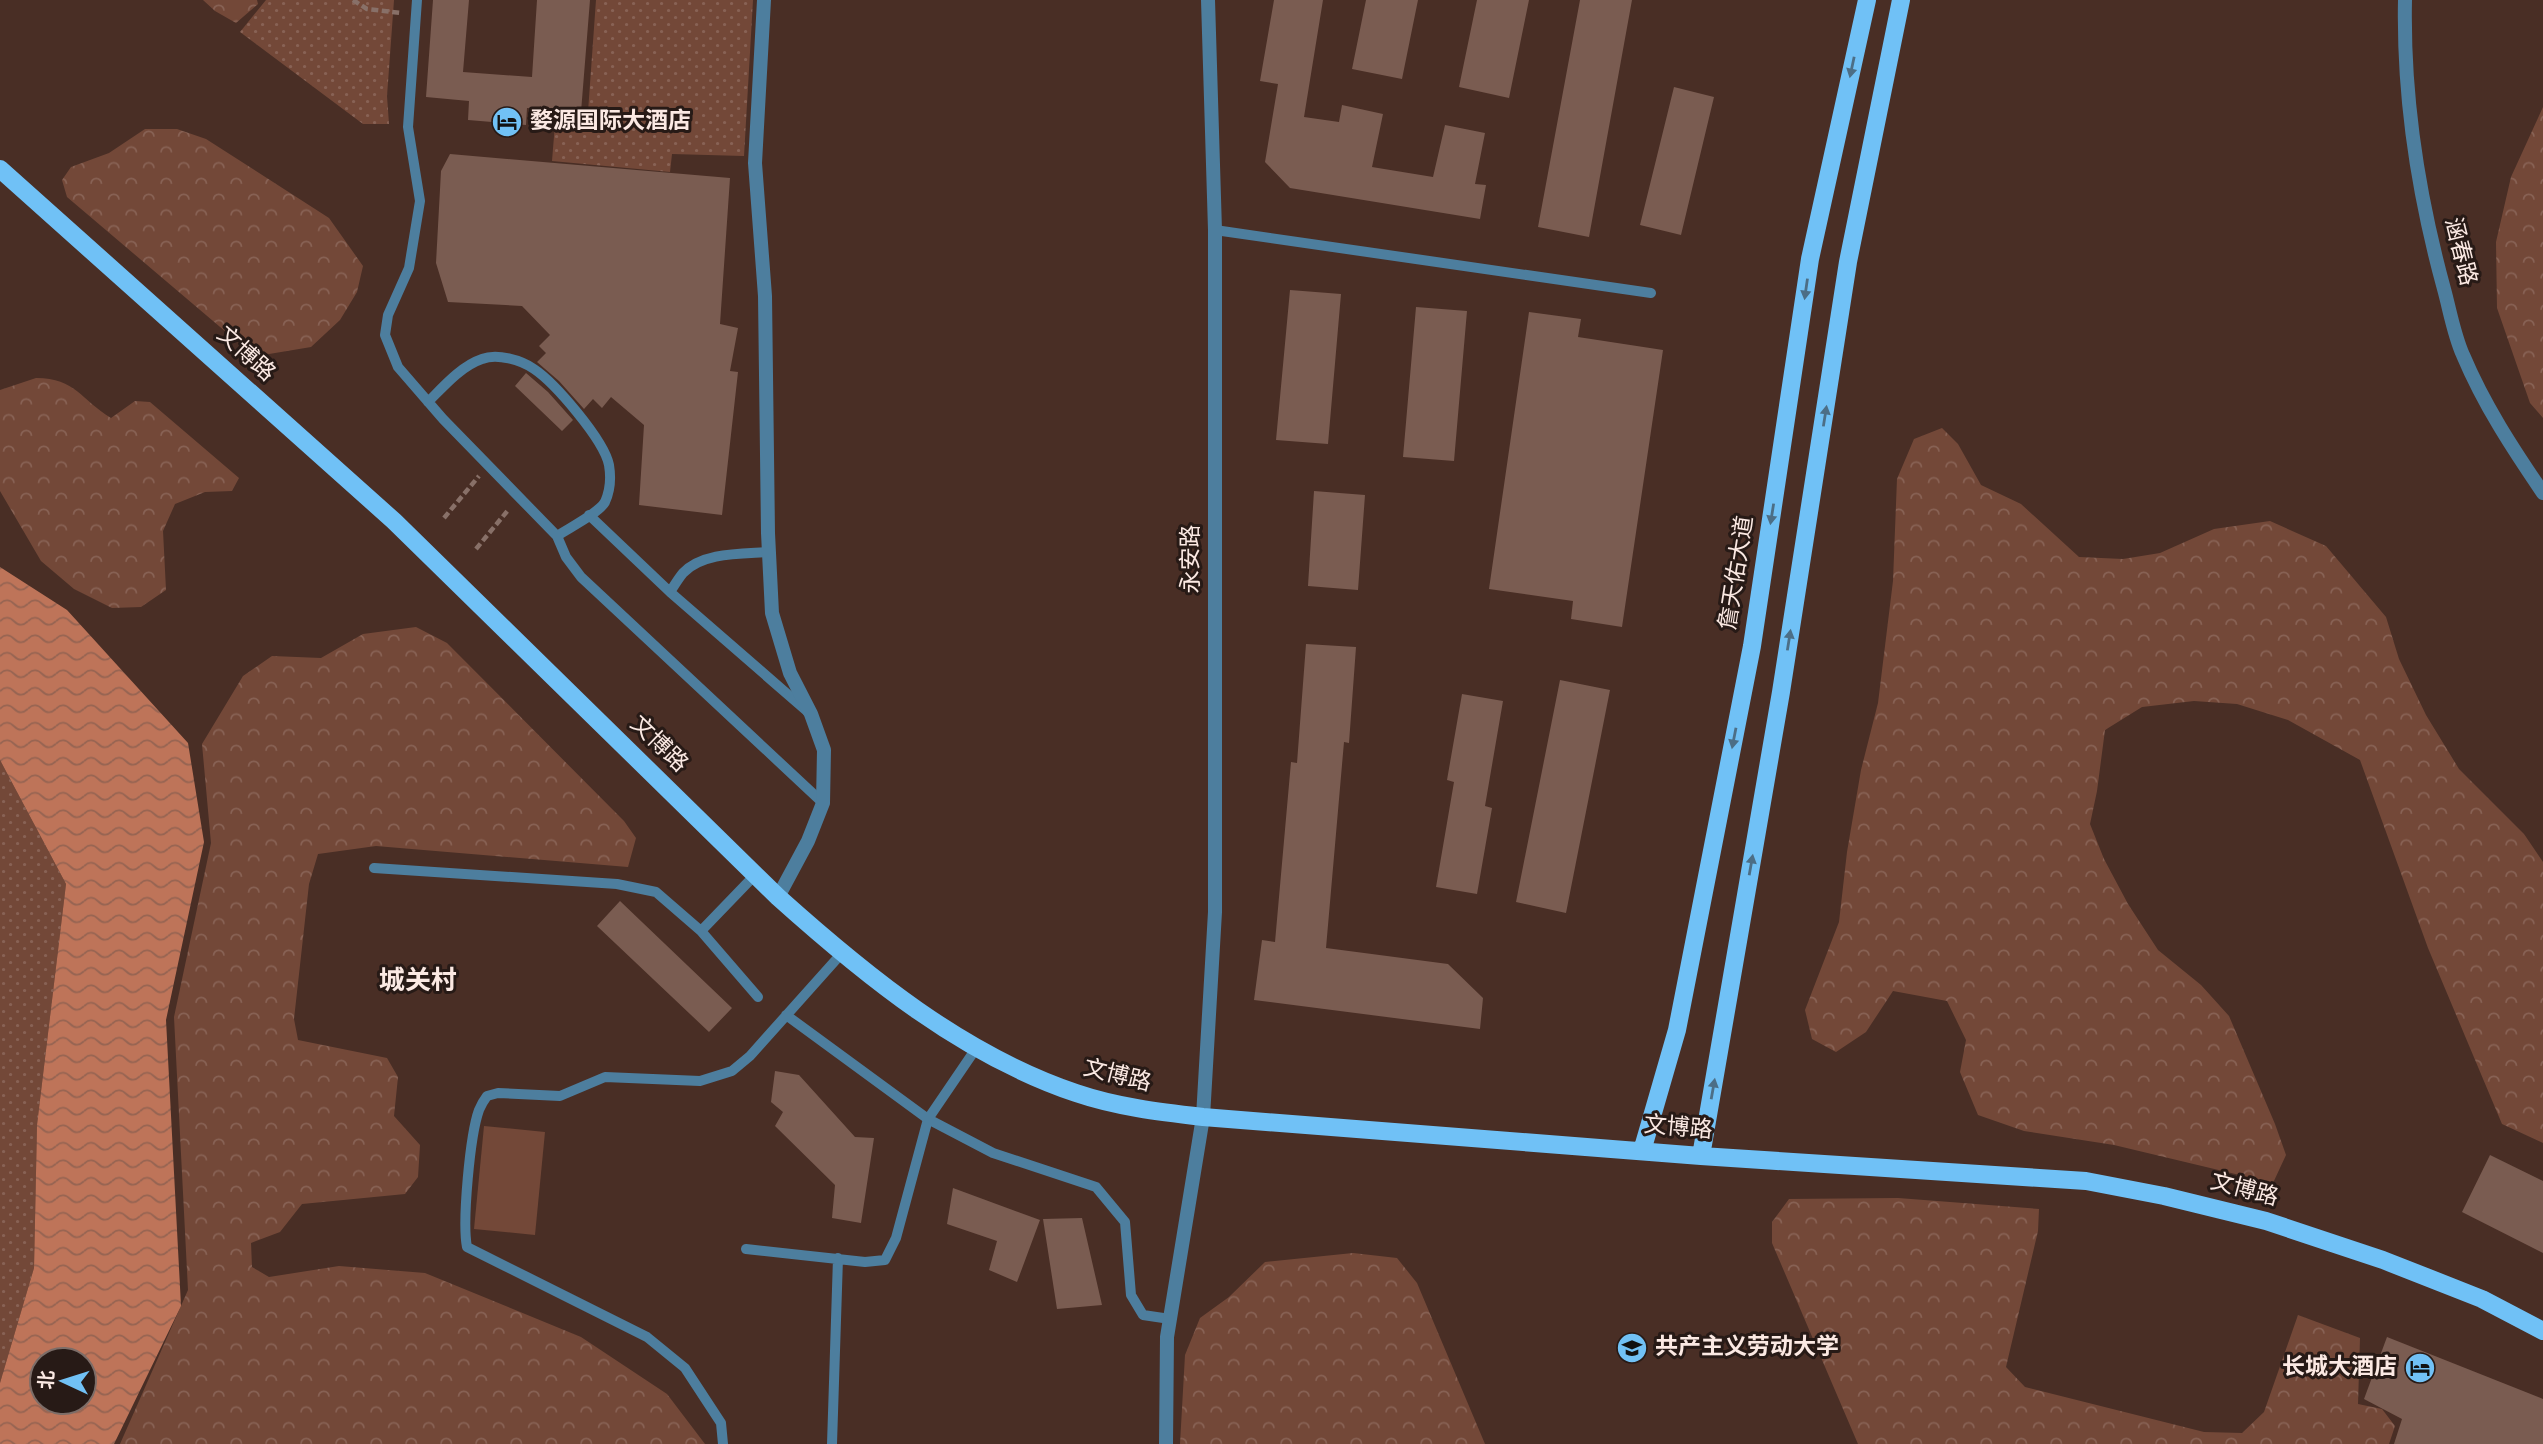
<svg xmlns="http://www.w3.org/2000/svg" width="2543" height="1444" font-family="Overpass,'Noto Sans SC',sans-serif">
  <defs>
    <pattern id="grass-dots" width="8" height="8" patternUnits="userSpaceOnUse" patternTransform="scale(1.75)"><rect width="8" height="8" fill="#734838"/><path d="M2 2h.1M6 6h.1" fill="none" stroke="#886255" stroke-width="1.8" stroke-linecap="round"/></pattern>
    <pattern id="forest-crowns" width="20" height="18" patternUnits="userSpaceOnUse" patternTransform="scale(1.75)"><rect width="20" height="18" fill="#734838"/><path d="M2 6a3 3 0 1 1 6 0M12 15a3 3 0 1 1 6 0" fill="none" stroke="#886255"/></pattern>
    <pattern id="water-waves" width="16" height="10" patternUnits="userSpaceOnUse" patternTransform="scale(1.75)"><rect width="16" height="10" fill="#be7459"/><path d="M0 5q4-4 8 0t8 0" fill="none" stroke="#966452"/></pattern>
  </defs>
  <rect width="100%" height="100%" fill="#492e25"/>
  <!-- grass -->
  <path fill="url(#grass-dots)" d="M 266,0 L 394,0 L 387,96 L 389,124 L 363,124 L 240,32 Z
    M 596,0 L 753,0 L 744,156 L 672,154 L 670,172 L 552,161 L 556,112 L 588,112 Z
    M 0,760 L 66,884 L 37,1125 L 34,1268 L 0,1383 Z"/>
  <!-- forest -->
  <path fill="url(#forest-crowns)" d="M 203,0 L 257,0 L 258,4 L 236,23 L 215,11 Z
    M 2543,107 L 2543,418 L 2530,403 L 2497,308 L 2496,242 L 2511,177 Z
    M 145,129 L 177,129 L 206,139 L 329,218 L 363,266 L 357,292 L 340,320 L 311,347 L 269,354 L 246,349 L 67,197 L 62,180 L 71,167 L 109,153 Z
    M 36,378 C 76,378 81,400 111,418 L 135,401 L 150,402 L 239,478 L 232,491 L 205,492 L 175,504 L 163,531 L 166,590 L 141,607 L 112,608 L 74,589 L 41,561 L 0,491 L 0,390 Z
    M 1942,428 L 1958,444 L 1981,485 L 2021,504 L 2079,557 L 2123,559 L 2160,553 L 2214,529 L 2270,521 L 2326,546 L 2386,617 L 2399,659 L 2426,715 L 2459,769 L 2524,834 L 2543,862 L 2543,1143 L 2502,1124 L 2428,948 L 2360,760 L 2288,720 L 2237,704 L 2194,701 L 2142,707 L 2105,730 L 2097,791 L 2090,824 L 2104,859 L 2128,904 L 2158,950 L 2201,985 L 2229,1016 L 2275,1124 L 2286,1155 L 2273,1183 L 2114,1145 L 2024,1131 L 1978,1115 L 1960,1072 L 1966,1040 L 1947,1001 L 1893,991 L 1866,1032 L 1836,1052 L 1812,1039 L 1805,1010 L 1839,922 L 1847,852 L 1861,770 L 1878,703 L 1893,581 L 1897,479 L 1914,439 Z
    M 416,627 L 447,643 L 624,821 L 636,838 L 628,867 L 376,846 L 318,854 L 309,884 L 294,1019 L 298,1040 L 387,1058 L 398,1077 L 394,1116 L 420,1145 L 418,1177 L 405,1194 L 302,1204 L 280,1232 L 251,1243 L 252,1267 L 269,1277 L 339,1266 L 425,1273 L 581,1337 L 667,1394 L 705,1444 L 120,1444 L 188,1290 L 174,1017 L 211,843 L 202,744 L 243,676 L 272,656 L 321,658 L 363,634 Z
    M 1898,1198 L 2039,1209 L 2038,1231 L 2006,1367 L 2025,1387 L 2204,1432 L 2242,1433 L 2264,1412 L 2298,1315 L 2360,1338 L 2358,1404 L 2382,1409 L 2395,1426 L 2389,1444 L 1858,1444 L 1772,1243 L 1772,1222 L 1789,1199 Z
    M 1353,1253 L 1397,1258 L 1417,1283 L 1485,1444 L 1180,1444 L 1185,1355 L 1200,1318 L 1229,1297 L 1265,1262 Z"/>
  <!-- garden -->
  <path fill="#734838" d="M 484,1126 L 545,1132 L 535,1235 L 474,1229 Z"/>
  <!-- water -->
  <path fill="url(#water-waves)" fill-rule="evenodd" d="M 0,567 L 67,610 L 188,743 L 204,842 L 166,1020 L 181,1306 L 114,1444 L 0,1444 L 0,1383 L 34,1268 L 37,1125 L 66,884 L 0,760 ZM 42,1360 L 84,1360 L 84,1402 L 42,1402 Z"/>
  <!-- building -->
  <path fill="#7a5c51" d="M 433,0 L 469,0 L 463,72 L 532,77 L 537,0 L 590,0 L 581,112 L 527,108 L 526,125 L 468,120 L 469,101 L 426,97 Z
    M 1274,0 L 1323,0 L 1304,117 L 1339,122 L 1342,105 L 1383,114 L 1372,167 L 1433,177 L 1445,125 L 1485,133 L 1475,184 L 1486,185 L 1480,219 L 1290,188 L 1265,162 L 1278,84 L 1260,81 Z
    M 1366,0 L 1418,0 L 1402,79 L 1352,69 Z
    M 1477,0 L 1529,0 L 1509,98 L 1459,87 Z
    M 1580,0 L 1632,0 L 1589,237 L 1538,227 Z
    M 1674,87 L 1714,97 L 1681,235 L 1640,225 Z
    M 450,154 L 730,178 L 720,324 L 738,328 L 730,371 L 738,372 L 722,515 L 639,505 L 644,425 L 611,397 L 602,408 L 593,399 L 584,409 L 559,381 L 537,362 L 546,353 L 539,346 L 550,335 L 522,306 L 448,302 L 436,263 L 441,171 Z
    M 1290,290 L 1341,294 L 1328,444 L 1276,440 Z
    M 1416,307 L 1467,311 L 1454,461 L 1403,457 Z
    M 1529,312 L 1581,319 L 1578,337 L 1663,350 L 1622,627 L 1571,619 L 1573,601 L 1489,589 Z
    M 526,373 L 548,392 L 573,420 L 562,431 L 515,386 Z
    M 1314,491 L 1365,495 L 1358,590 L 1308,586 Z
    M 1306,644 L 1356,647 L 1349,743 L 1344,742 L 1326,948 L 1448,964 L 1483,998 L 1480,1029 L 1254,1000 L 1262,940 L 1275,942 L 1291,762 L 1297,763 Z
    M 1560,680 L 1610,690 L 1566,913 L 1516,902 Z
    M 1462,694 L 1503,701 L 1485,806 L 1492,808 L 1477,894 L 1436,887 L 1454,782 L 1447,780 Z
    M 620,901 L 732,1008 L 709,1032 L 597,926 Z
    M 775,1071 L 799,1075 L 855,1137 L 874,1138 L 861,1223 L 832,1218 L 835,1185 L 775,1126 L 783,1112 L 771,1102 Z
    M 2490,1155 L 2543,1181 L 2543,1253 L 2462,1212 Z
    M 953,1188 L 1040,1220 L 1017,1282 L 989,1270 L 997,1241 L 947,1224 Z
    M 1082,1218 L 1102,1305 L 1057,1309 L 1043,1219 Z
    M 2387,1337 L 2543,1399 L 2543,1444 L 2394,1444 L 2402,1419 L 2364,1399 Z"/>
  <g fill="none" stroke-linecap="round" stroke-linejoin="round">
    <!-- path -->
    <path stroke="#887068" stroke-width="4.5" stroke-dasharray="7 3.5" stroke-linecap="butt" d="M 353,0 L 367,9 L 401,13
      M 444,518 L 479,476
      M 476,549 L 509,509"/>
    <!-- service -->
    <path stroke="#4d7e9e" stroke-width="10" d="M 417,0 L 408,127 L 420,201 L 409,268 L 388,315 L 385,335 L 398,367 L 443,419 L 557,536 L 566,557 L 581,577 L 823,803
      M 1215,230 L 1651,293
      M 428,402 C 443,387 461,366 482,359 C 497,353 521,360 534,369 C 555,383 604,440 609,465 C 611,477 610,491 605,502 C 599,513 569,528 557,536
      M 589,515 L 670,592 L 808,712
      M 670,592 C 674,586 678,579 683,573 C 703,552 742,554 769,552
      M 374,868 L 617,884 L 656,892 L 701,931 L 758,997
      M 701,931 L 755,875
      M 786,1015 L 928,1119 L 993,1153 L 1096,1187 L 1125,1222 L 1131,1295 L 1143,1315 L 1170,1319
      M 746,1249 L 865,1262 L 885,1260 L 896,1238 L 928,1119 L 977,1047
      M 723,1444 L 721,1423 L 685,1368 L 647,1337 L 467,1247 C 462,1222 470,1135 479,1110 C 481,1105 484,1100 487,1096 L 498,1093 L 560,1096 L 605,1077 L 700,1081 L 732,1071 L 750,1056 L 842,953
      M 832,1444 L 838,1258"/>
    <!-- minor -->
    <path stroke="#4d7e9e" stroke-width="14" d="M 764,0 L 755,163 L 765,296 L 768,533 L 772,613 L 790,673 L 811,714 L 824,750 L 823,803 L 808,841 L 778,897
      M 1166,1444 L 1167,1337 L 1203,1117"/>
    <!-- tertiary -->
    <path stroke="#4d7e9e" stroke-width="14" d="M 2405,0 C 2403,98 2418,194 2444,289 C 2450,311 2454,335 2463,355 C 2484,405 2513,449 2543,493
      M 1203,1117 L 1215,912 L 1215,230 L 1208,0"/>
    <!-- primary -->
    <path stroke="#70c1f6" stroke-width="18" d="M 0,169 L 394,521 L 778,897 C 866,976 963,1055 1076,1093 C 1117,1107 1160,1112 1203,1117 L 1701,1156 L 2086,1181 L 2164,1196 L 2266,1221 L 2383,1260 L 2482,1299 L 2543,1331
      M 1642,1151 L 1677,1030 L 1752,646 L 1810,259 L 1867,0
      M 1701,1156 L 1781,692 L 1848,262 L 1901,0"/>
  </g>
  <!-- one-way arrows -->
  <defs><path id="oneway-solid" d="M-6-.8H1V-3.2L6.5 0L1 3.2V.8H-6Z" transform="scale(1.75)"/></defs>
  <g fill="#4c6e86">
    <use href="#oneway-solid" transform="translate(1852 67) rotate(102)"/>
    <use href="#oneway-solid" transform="translate(1806 289) rotate(98)"/>
    <use href="#oneway-solid" transform="translate(1825 416) rotate(-81)"/>
    <use href="#oneway-solid" transform="translate(1772 514) rotate(99)"/>
    <use href="#oneway-solid" transform="translate(1789 640) rotate(-81)"/>
    <use href="#oneway-solid" transform="translate(1734 738) rotate(101)"/>
    <use href="#oneway-solid" transform="translate(1751 865) rotate(-80)"/>
    <use href="#oneway-solid" transform="translate(1713 1089) rotate(-80)"/>
  </g>
  <!-- icons -->
  <defs>
    <g id="hotel-disc" transform="scale(1.575)"><circle r="9.5" fill="#71c1f5" stroke="#271a16"/><path d="M-6-4.5h1.5V1H6V5H4.5V3h-9V5H-6ZM-4 0a1.8 1.8 0 1 1 3.6 0ZM.5 0V-2.5h3Q6-2.5 6 0Z" fill="#111"/></g>
    <g id="university-disc" transform="scale(1.575)"><circle r="9.5" fill="#71c1f5" stroke="#271a16"/><path d="M0-5L7-2L0 1L-7-2ZM-4 1L0 2.5L4 1V4Q0 6-4 4Z" fill="#111"/></g>
  </defs>
  <g fill-rule="evenodd">
    <use href="#hotel-disc" x="507" y="122"/>
    <use href="#university-disc" x="1632" y="1348"/>
    <use href="#hotel-disc" x="2420" y="1368"/>
  </g>
  <g text-anchor="middle" dominant-baseline="central" stroke-width="6" stroke-linejoin="round" paint-order="stroke">
    <!-- poi labels -->
    <g font-size="23" font-weight="bold" fill="#fbe9e3" stroke="#271a16" text-anchor="start">
      <text x="530" y="122">婺源国际大酒店</text>
      <text x="1655" y="1348">共产主义劳动大学</text>
      <text x="2397" y="1368" text-anchor="end">长城大酒店</text>
    </g>
    <!-- street labels -->
    <g font-size="23" fill="#fbe9e3" stroke="#271a16">
      <text transform="translate(2459 252) rotate(76)">涵春路</text>
      <text transform="translate(245 355) rotate(42)">文博路</text>
      <text transform="translate(1192 559) rotate(-90)">永安路</text>
      <text transform="translate(1738 573) rotate(-81)">詹天佑大道</text>
      <text transform="translate(658 745) rotate(44)">文博路</text>
      <text transform="translate(1117 1077) rotate(14)">文博路</text>
      <text transform="translate(1678 1129) rotate(5)">文博路</text>
      <text transform="translate(2244 1191) rotate(15)">文博路</text>
    </g>
    <!-- quarter labels -->
    <g font-size="26" font-weight="bold" fill="#fbe9e3" stroke="#271a16">
      <text x="418" y="982">城关村</text>
    </g>
  </g>
  <!-- north arrow -->
  <g transform="translate(63 1381) rotate(274)"><circle r="33" fill="#271a16" stroke="#7c6d68" stroke-width="2"/>
  <path d="M0-5L12 26L0 18L-12 26Z" fill="#71c1f5"/>
  <text y="-10" font-size="19" font-weight="bold" text-anchor="middle" fill="#fbe9e3">北</text>
  </g>
</svg>
